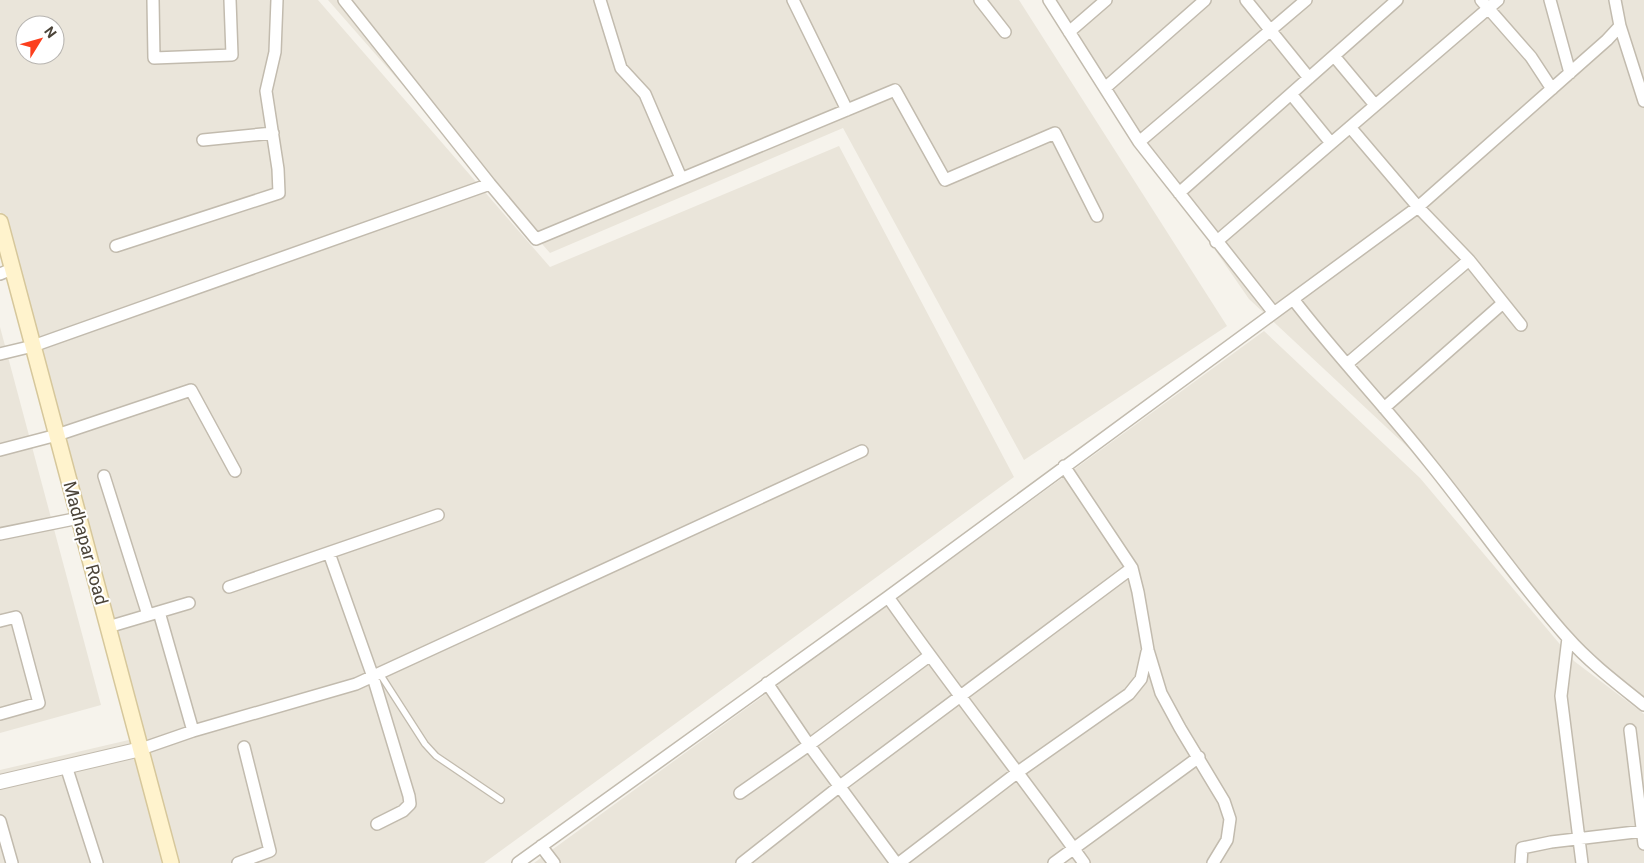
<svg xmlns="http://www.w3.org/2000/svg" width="1644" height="863" font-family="Roboto,sans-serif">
  <rect width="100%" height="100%" fill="#f6f3ec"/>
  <!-- residential -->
  <path fill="#eae5da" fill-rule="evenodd" d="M 0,0 L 318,0 L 550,267 L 839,146 L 1014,477 L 484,863 L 180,863 L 153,771 L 0,211 ZM 25,25 L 55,25 L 55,55 L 25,55 Z
    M 328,0 L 1019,0 L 1227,326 L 1024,460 L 843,128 L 550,253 Z
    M 1042,0 L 1644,0 L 1644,705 L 1580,655 L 1431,469 L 1249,299 Z
    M 0,327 L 101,705 L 0,733 Z
    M 1264,331 L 1420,478 L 1574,661 L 1644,714 L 1644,863 L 534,863 Z
    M 133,739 L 162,863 L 0,863 L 0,770 Z"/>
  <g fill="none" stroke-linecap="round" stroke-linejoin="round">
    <!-- service casing -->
    <g stroke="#c2bbae" stroke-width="8">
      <path id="service" d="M 380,674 L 425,744 L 436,756 L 501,800"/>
    </g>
    <!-- minor casing -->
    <g stroke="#c2bbae" stroke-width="14">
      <path id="minor" d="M 153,0 L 154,58 L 232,55 L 230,0
        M 344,0 L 490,184 L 536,239 L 895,90 L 945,180 L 1055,133 L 1097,216
        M 600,0 L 621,68 L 645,94 L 681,178
        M 793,0 L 847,110
        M 980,0 L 1005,32
        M 1049,0 L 1139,142 L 1274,313
        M 1246,0 L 1309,78
        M 1481,0 L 1531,57 L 1552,89
        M 1550,0 L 1570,73
        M 1620,26 L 1644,101
        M 1069,32 L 1106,0
        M 1334,56 L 1375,105
        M 1105,88 L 1205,0
        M 1291,94 L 1331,143
        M 1350,127 L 1418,207 L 1469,260 L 1521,325
        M 203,140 L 273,133
        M 1139,142 L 1306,0
        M 1179,193 L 1397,0
        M 1216,242 L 1498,0
        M 116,246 L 279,193 L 278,169 L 266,91 L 275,52 L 277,0
        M 0,274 L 12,269
        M 1293,299 C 1336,355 1385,406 1429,462 C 1476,520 1518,582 1567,637 C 1590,663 1618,684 1644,705
        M 0,354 L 33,346 L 490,184
        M 1347,364 L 1469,260
        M 1384,408 L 1503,303
        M 0,450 L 57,435 L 191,390 L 235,471
        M 1064,466 L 1132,568 L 1138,592 L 1148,650 L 1161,693 L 1180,728 L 1224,801 L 1230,819 L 1227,840 L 1213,863
        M 104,476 L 148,615
        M 0,534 L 79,518
        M 329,553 L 373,677 L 409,796 L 410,804 L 403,811 L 377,824
        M 229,587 L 438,515
        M 888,597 C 951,687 1020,773 1084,863
        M 159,612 L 193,731
        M 0,621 L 16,617 L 39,703 L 0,714
        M 108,627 L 189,603
        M 1568,638 L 1561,696 L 1582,863
        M 767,683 L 809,745 L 896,863
        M 1630,730 L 1644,844
        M 141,749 L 193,731 L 356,684 L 862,451
        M 66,766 L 97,863
        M 740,793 L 809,745 L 929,656
        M 0,821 L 12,863
        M 541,846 L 554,863
        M 238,863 L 270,851 L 244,747
        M 518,863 L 888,597 L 1418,207 L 1607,40 L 1620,26 L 1615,0
        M 742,863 L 840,786 L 1132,568
        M 899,863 L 1018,772 L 1129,694 L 1141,679 L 1147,652
        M 1054,863 L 1199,757
        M 1521,863 L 1522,848 L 1551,842 L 1644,831"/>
    </g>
    <!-- tertiary casing -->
    <g stroke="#c2bbae" stroke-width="16">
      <path id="tertiary" d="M 0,782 L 141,749"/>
    </g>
    <!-- secondary casing -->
    <g stroke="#d6c79b" stroke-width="18">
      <path id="secondary" d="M 0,222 L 171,863"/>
    </g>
    <!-- service -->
    <use href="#service" stroke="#fff" stroke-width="5.5"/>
    <!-- minor -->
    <use href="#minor" stroke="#fff" stroke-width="11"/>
    <!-- tertiary -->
    <use href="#tertiary" stroke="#fff" stroke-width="14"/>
    <!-- secondary -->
    <use href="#secondary" stroke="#fff3cd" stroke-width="15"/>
  </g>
  <g text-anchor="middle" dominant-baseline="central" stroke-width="4" stroke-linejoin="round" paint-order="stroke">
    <!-- street labels -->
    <g font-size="18" fill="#4b4439" stroke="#fff">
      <text transform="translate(86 543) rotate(75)">Madhapar Road</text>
    </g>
  </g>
  <!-- north arrow -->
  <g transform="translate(40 40) rotate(53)"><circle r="24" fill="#ffffff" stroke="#b7b4b0"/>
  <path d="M0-4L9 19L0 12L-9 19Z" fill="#fc3f1d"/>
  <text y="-8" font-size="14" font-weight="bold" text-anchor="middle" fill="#4b4439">N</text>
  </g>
</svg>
